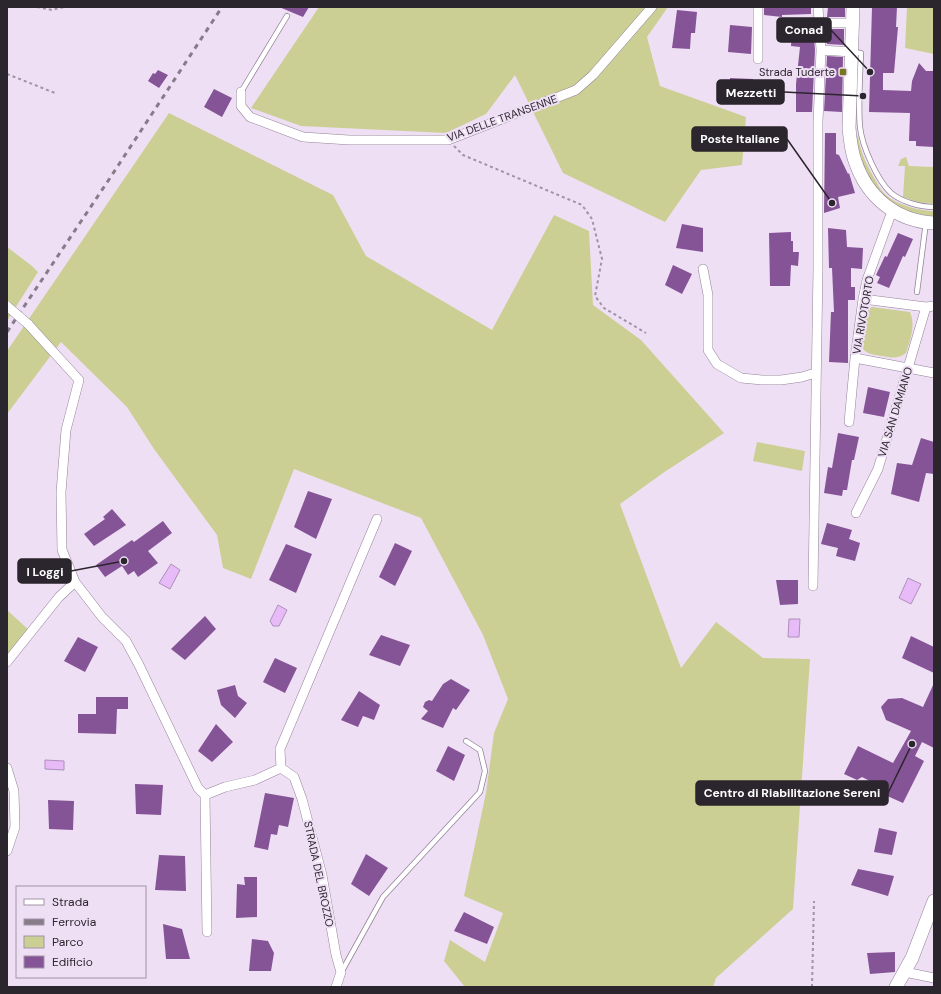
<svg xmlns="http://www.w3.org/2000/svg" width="941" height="994" font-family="'DM Sans',sans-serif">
  <rect width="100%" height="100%" fill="#efdff5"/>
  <!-- green -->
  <path fill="#cccf93" d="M 319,7 L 668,7 L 647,37 L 660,86 L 746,117 L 742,165 L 701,170 L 665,222 L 563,173 L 515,75 L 486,114 L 446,133 L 301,126 L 251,108 Z
    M 907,7 L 934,7 L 934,54 L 905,48 Z
    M 169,113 L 333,195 L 366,256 L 492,330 L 554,215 L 589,231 L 593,305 L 641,340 L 724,433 L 663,473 L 620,504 L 681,668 L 716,622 L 763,658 L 810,659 L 793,909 L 716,978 L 713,987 L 465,987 L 444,961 L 450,940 L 485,962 L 503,913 L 464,896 L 486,793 L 494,733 L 508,699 L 483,635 L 421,518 L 294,469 L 251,579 L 223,568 L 217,535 L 154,449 L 127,407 L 61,342 L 7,414 L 7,351 Z
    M 855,134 L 858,136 C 861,154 867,166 876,181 C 878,185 880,189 883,192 C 893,204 919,211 934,211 L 934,217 L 917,215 L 884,200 L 869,180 L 859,159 Z
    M 906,157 L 909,166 L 934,167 L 934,204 L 917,202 L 903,197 L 905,166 L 898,166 L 901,159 Z
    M 7,247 L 32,266 L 38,272 L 7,321 Z
    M 872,307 L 910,312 C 916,326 910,340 906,353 C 898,359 892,358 882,356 C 877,355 869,355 864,350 C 858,343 864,320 866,310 Z
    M 757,442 L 805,451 L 802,471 L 753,461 Z
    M 7,610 L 31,632 L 7,663 Z"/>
  <!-- water -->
  <path fill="#e6bbf7" stroke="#ae8eba" d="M 171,564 L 180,570 L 170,589 L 159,583 Z
    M 908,578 L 921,584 L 911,604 L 899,598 Z
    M 278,605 L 287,610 L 279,626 L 273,626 L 270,621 Z
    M 789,619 L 800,619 L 799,637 L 788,637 Z
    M 45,760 L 64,761 L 64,770 L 45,769 Z"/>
  <!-- building -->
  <path fill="#855497" d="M 279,7 L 309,7 L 303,17 Z
    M 764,7 L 811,7 L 811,14 L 782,15 L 782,17 L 764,15 Z
    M 828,7 L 845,7 L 845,17 L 827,17 Z
    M 872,7 L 897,7 L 896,27 L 898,27 L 894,73 L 883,73 L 883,90 L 911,91 L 912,81 L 919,63 L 926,71 L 934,71 L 934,147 L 916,146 L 916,141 L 909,141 L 910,113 L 869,112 Z
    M 677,10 L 697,12 L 695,33 L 691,33 L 690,49 L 672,48 Z
    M 730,25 L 752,27 L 751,54 L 728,52 Z
    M 807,26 L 813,26 L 815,50 L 812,112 L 796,112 L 796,84 L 800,47 L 791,46 L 792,31 L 806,32 Z
    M 826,29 L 844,29 L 844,45 L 827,44 Z
    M 827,56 L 843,57 L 842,112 L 824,111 Z
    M 158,70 L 168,75 L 159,88 L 148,81 L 153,73 L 155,74 Z
    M 730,78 L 753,79 L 751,98 L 730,97 Z
    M 214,89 L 232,98 L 222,117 L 204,107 Z
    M 825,133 L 836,133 L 836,154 L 839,155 L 848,174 L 849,173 L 855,193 L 838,197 L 840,208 L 824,213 Z
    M 682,224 L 703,228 L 703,252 L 676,248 Z
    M 828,228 L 846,230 L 847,247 L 863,248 L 862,269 L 851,268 L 851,287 L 855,287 L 855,300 L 848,300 L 848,363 L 829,362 L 831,312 L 834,312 L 832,268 L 829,268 Z
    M 791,232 L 791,241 L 793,241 L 793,252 L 799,252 L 798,266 L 791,265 L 790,286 L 770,286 L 769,233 Z
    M 898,233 L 913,239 L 905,257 L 903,256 L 889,288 L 877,283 L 880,277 L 876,275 L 885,256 L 887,257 Z
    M 673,265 L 692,274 L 682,294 L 665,285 Z
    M 868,387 L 890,392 L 884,417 L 863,413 Z
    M 838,433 L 859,437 L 854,460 L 852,460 L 847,490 L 843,490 L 842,496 L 824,493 L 828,467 L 832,468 Z
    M 921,438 L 934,442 L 934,474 L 926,473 L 919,502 L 891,494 L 897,463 L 912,465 Z
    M 308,491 L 332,499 L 316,539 L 294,527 Z
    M 112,509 L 126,525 L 94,546 L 84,534 L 105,519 L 103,517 Z
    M 163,521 L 172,533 L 148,551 L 158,563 L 138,577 L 134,571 L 128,575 L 122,566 L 105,577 L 96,565 L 132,540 L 134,542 Z
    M 827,523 L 852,530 L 849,539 L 860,543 L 855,561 L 836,556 L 838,548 L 821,544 Z
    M 395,543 L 412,551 L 395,586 L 379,577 Z
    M 286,544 L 312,554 L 296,593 L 269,580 Z
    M 776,580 L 798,580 L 798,604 L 780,605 Z
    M 205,616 L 216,629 L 185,660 L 171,649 Z
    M 381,635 L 410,645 L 400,666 L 369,655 Z
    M 911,636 L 934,647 L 934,673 L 902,658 Z
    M 78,637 L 98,647 L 85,672 L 64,661 Z
    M 275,658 L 297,668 L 285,693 L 263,682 Z
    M 451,679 L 470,690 L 456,710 L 453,708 L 443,728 L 421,719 L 428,711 L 423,707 L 425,702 L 429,700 L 432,701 L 443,684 Z
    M 934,683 L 934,748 L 922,742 L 915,756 L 924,761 L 903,803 L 885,795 L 883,788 L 862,777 L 857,780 L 844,774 L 858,746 L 893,763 L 911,731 L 886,720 L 881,707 L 888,699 L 902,698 L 923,707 Z
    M 235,685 L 238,696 L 247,703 L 235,718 L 221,705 L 217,690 Z
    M 359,691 L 380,705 L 374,720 L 363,716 L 358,727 L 341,720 Z
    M 96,697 L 128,697 L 128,709 L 117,709 L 116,734 L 78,733 L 78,714 L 96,714 Z
    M 216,724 L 233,742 L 212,762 L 198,751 Z
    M 448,746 L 465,755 L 454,781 L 436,771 Z
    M 135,784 L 163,785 L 161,815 L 136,814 Z
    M 265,793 L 294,798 L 288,827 L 279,825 L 277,835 L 271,834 L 268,850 L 254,847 Z
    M 48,800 L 74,801 L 73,830 L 49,829 Z
    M 879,828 L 897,832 L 892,855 L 874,852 Z
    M 366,854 L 388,868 L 369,896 L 351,884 Z
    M 159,855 L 185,856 L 186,891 L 155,890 Z
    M 858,869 L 894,876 L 888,896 L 851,885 Z
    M 244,877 L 257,877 L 257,917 L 236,918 L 237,884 L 245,885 Z
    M 464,912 L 494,927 L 487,944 L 454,931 Z
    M 163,924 L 182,929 L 190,959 L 166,959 Z
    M 252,939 L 268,941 L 274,953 L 271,971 L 249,971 Z
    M 895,952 L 895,972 L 870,974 L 867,953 Z"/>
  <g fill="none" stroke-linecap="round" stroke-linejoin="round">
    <!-- service casing -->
    <g stroke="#928498" stroke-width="6">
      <path id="service" d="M 853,52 L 861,53 C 860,76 858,105 860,127 C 862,146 877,180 891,193 C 902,202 920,207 934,207
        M 241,92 L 287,16
        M 917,292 L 926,222
        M 342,971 L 383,897 L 480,792 L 485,771 L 480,750 L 466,741"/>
    </g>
    <!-- minor casing -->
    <g stroke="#928498" stroke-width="10">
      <path id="minor" d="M 758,7 L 758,59
        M 820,23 L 852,23
        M 821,50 L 852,52
        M 241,92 L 241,106 L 250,117 L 303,137 L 349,140 L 448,140 L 576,90 L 593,75 L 652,7
        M 703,269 L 708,295 L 708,350 L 717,364 L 741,378 L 762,380 L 781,380 L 802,377 L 815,373
        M 863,299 L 926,307 L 934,306
        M 28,324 L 79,380 L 66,430 L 61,492 L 62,550 L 75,582 L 102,617 L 126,641 L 139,665 L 198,788 L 205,795 L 225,787 L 255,780 L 281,768
        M 855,358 L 934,373
        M 849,422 L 855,358 L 863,299 L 867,280 L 892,211
        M 856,513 L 878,469 L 926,307
        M 813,586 L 818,268 L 818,122 L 821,50 L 818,7
        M 7,662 L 59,597 L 75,582
        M 7,768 L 14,791 L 15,827 L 7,851
        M 281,768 L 280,749 L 377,519
        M 281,768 L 294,777 L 302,799 L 322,875 L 336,955 L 341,972 L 336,987
        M 205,795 L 207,932
        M 905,972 L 934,978"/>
    </g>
    <!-- secondary casing -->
    <g stroke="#928498" stroke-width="14">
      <path id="secondary" d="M 853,7 L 849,128 C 850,139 851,150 855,161 C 867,197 896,221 934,223
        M 896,987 L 912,958 L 934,901"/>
    </g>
    <!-- path -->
    <path stroke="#9f93a4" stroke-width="2" stroke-dasharray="3 3" stroke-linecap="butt" d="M 37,7 L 52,10 L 64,7
      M 7,74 L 55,93
      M 454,146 L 463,155 L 582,205 L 592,219 L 602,259 L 595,296 L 604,308 L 646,333
      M 812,987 L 814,901"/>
    <!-- service -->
    <use href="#service" stroke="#fff" stroke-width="4.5"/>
    <!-- minor -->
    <use href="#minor" stroke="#fff" stroke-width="9"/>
    <!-- secondary -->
    <use href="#secondary" stroke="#fff" stroke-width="13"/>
    <!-- rail -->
    <path stroke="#867c8a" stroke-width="3" stroke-dasharray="5 5" stroke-linecap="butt" d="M 7,332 L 108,181 L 222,7"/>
    <!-- minor-bridge casing -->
    <g stroke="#928498" stroke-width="10" stroke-linecap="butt">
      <path id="minor-bridge" d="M 7,306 L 28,324"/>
    </g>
    <!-- minor-bridge -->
    <use href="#minor-bridge" stroke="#fff" stroke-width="9"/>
  </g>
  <!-- markers -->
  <rect fill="#77781f" stroke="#efdff5" stroke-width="1.5" x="839" y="68" width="8" height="8" rx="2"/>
  <g text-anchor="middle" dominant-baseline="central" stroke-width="4" stroke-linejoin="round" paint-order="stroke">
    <!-- poi labels -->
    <g font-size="11" fill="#2b252d" stroke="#efdff5" text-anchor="end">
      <text x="835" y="72">Strada Tuderte</text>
    </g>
    <!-- street labels -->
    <g font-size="11" fill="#2b252d" stroke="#efdff5">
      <text transform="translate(502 118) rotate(-20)">VIA DELLE TRANSENNE</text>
      <text transform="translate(863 315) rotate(-80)">VIA RIVOTORTO</text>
      <text transform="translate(895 412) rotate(-73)">VIA SAN DAMIANO</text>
      <text transform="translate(319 874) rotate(78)">STRADA DEL BROZZO</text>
    </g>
  </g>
  <!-- callouts -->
  <path fill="none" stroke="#2b252d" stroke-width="1.5" d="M870 72L831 30M863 96L784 92M832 203L787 139M124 561L71 571M912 744L888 793"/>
  <g fill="#2b252d" stroke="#efdff5" stroke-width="1.5">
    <circle cx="870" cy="72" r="4"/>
    <circle cx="863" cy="96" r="4"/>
    <circle cx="832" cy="203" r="4"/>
    <circle cx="124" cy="561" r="4"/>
    <circle cx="912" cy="744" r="4"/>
  </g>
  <g fill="#2b252d" stroke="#2b252d" stroke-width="1.5">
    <rect x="777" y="18" width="54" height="24" rx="4"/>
    <rect x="717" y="80" width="67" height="24" rx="4"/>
    <rect x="692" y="127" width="95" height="24" rx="4"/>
    <rect x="18" y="559" width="53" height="24" rx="4"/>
    <rect x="696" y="781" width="192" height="24" rx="4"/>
  </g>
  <g font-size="12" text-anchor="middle" font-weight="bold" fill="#fff">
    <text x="804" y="34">Conad</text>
    <text x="751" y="97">Mezzetti</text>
    <text x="740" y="143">Poste Italiane</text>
    <text x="45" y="576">I Loggi</text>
    <text x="792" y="797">Centro di Riabilitazione Sereni</text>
  </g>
  <!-- border -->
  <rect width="941" height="994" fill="none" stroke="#2b252d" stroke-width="16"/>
  <!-- legend -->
  <rect x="16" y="886" width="130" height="92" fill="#efdff5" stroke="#a195a5"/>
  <rect x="24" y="899" width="20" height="6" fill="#ffffff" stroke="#a195a5"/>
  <text x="52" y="906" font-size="12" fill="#2b252d">Strada</text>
  <rect x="24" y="919" width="20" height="6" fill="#867c8a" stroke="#a195a5"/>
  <text x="52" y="926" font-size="12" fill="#2b252d">Ferrovia</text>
  <rect x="24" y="936" width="20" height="12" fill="#cccf93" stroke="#a195a5"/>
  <text x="52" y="946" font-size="12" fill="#2b252d">Parco</text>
  <rect x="24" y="956" width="20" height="12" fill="#855497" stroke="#a195a5"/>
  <text x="52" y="966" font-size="12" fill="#2b252d">Edificio</text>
</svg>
